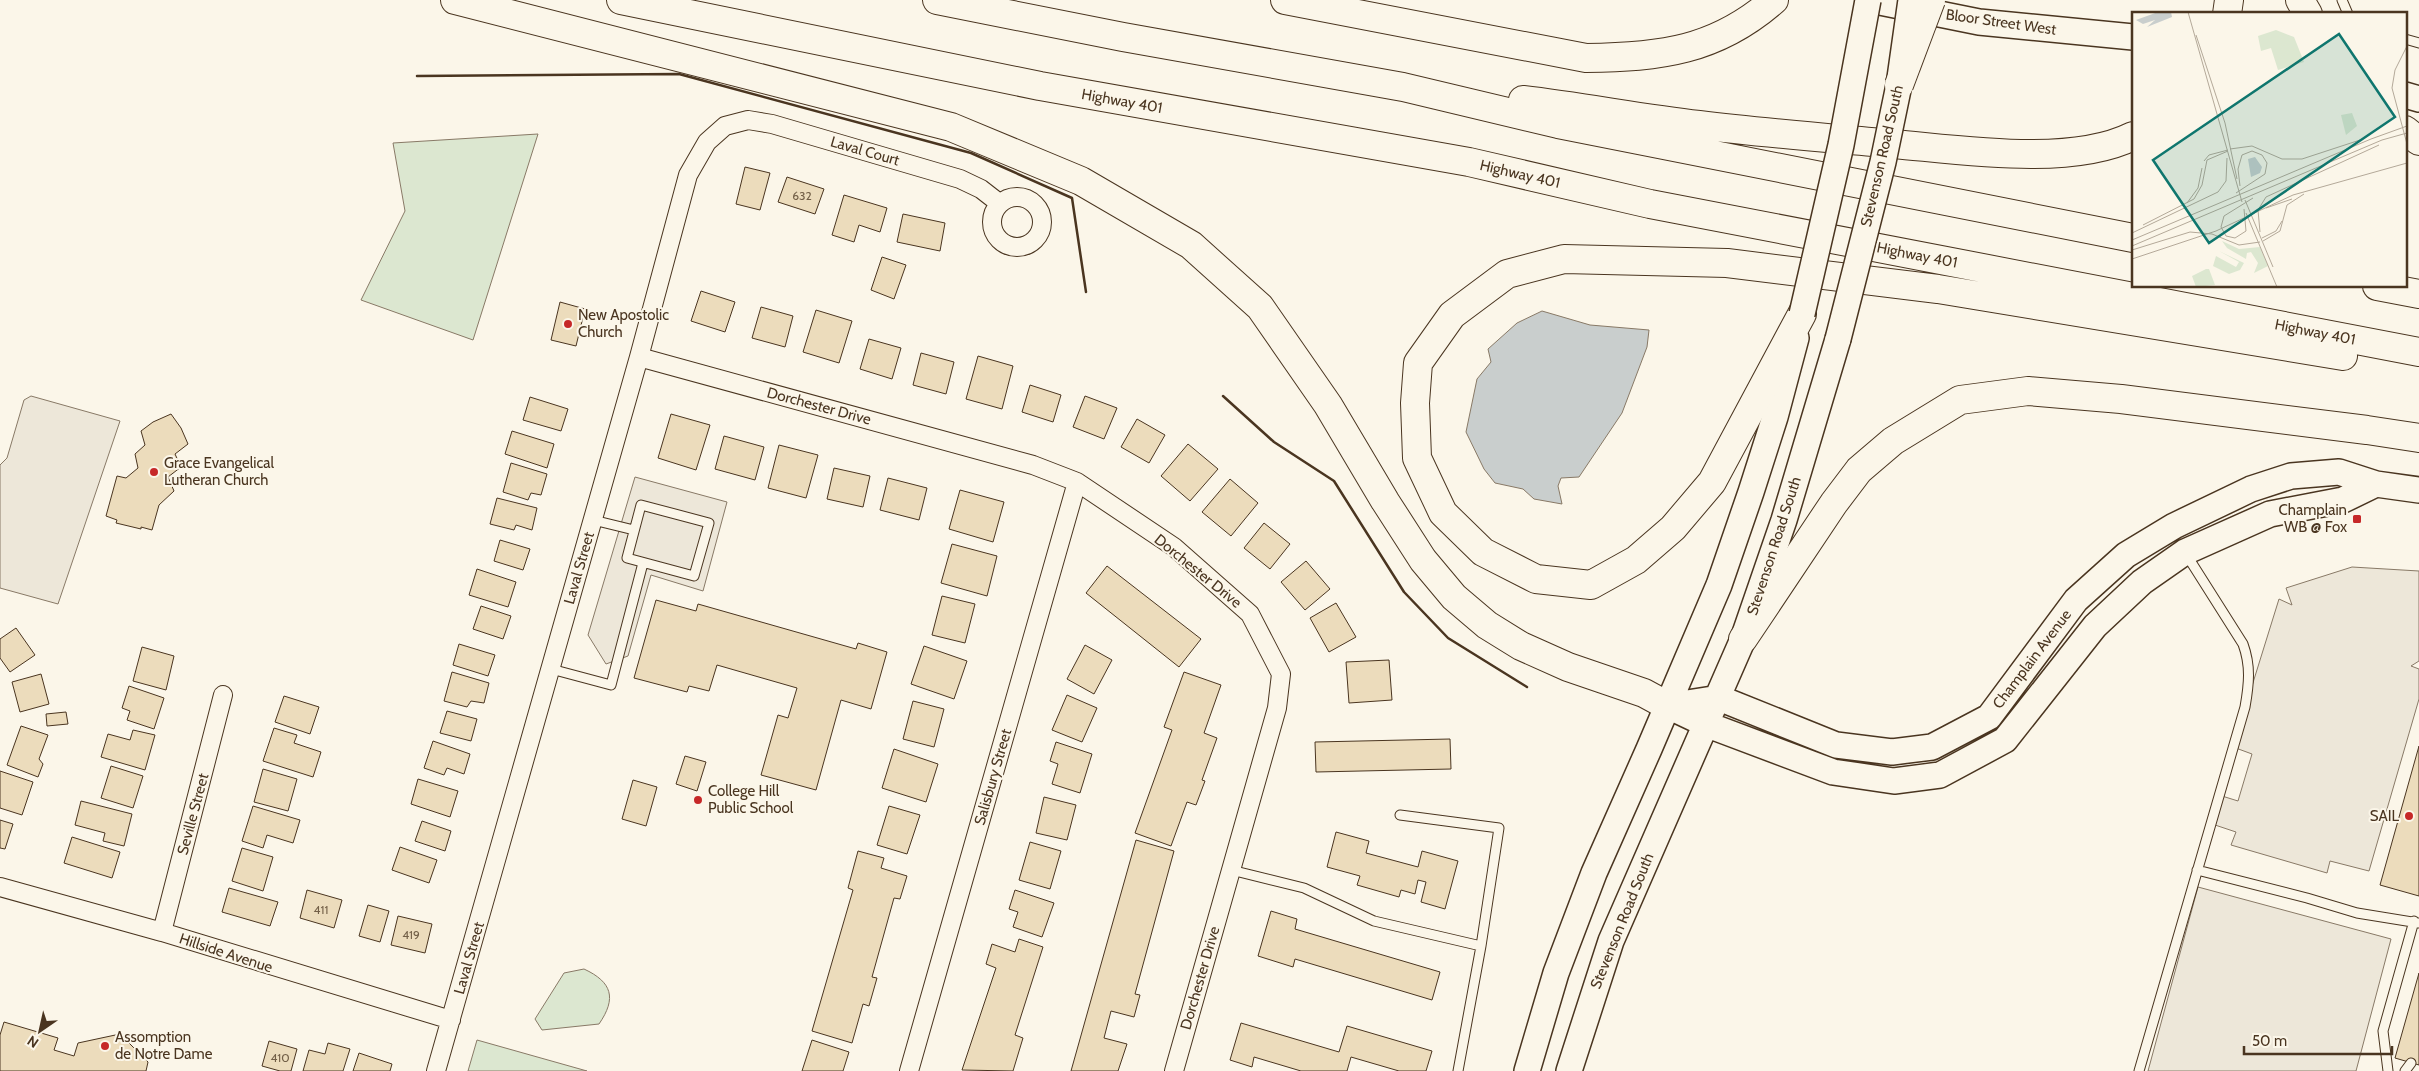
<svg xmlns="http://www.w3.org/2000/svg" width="2419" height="1071" font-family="Cabin,sans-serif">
  <rect width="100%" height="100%" fill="#fbf6e9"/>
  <!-- green -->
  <path fill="#dce7d0" stroke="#887966" d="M 538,134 L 473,340 L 361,300 L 405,211 L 393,143 Z
    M 584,969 C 612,982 617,998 599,1024 L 542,1030 L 535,1019 L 564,973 Z
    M 477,1040 L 587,1071 L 468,1071 Z"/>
  <!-- parking -->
  <path fill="#ede7d9" stroke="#887966" d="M 31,396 L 120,421 L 58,604 L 0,588 L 0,465 L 7,458 L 24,400 Z
    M 635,477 L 727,502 L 703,591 L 651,575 L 628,656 L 606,664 L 588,635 Z
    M 2352,567 L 2419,571 L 2419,661 L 2411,666 L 2419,669 L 2419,699 L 2369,871 L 2330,861 L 2327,873 L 2231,845 L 2236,832 L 2215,825 L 2222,796 L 2238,801 L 2252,754 L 2233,747 L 2279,599 L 2292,605 L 2286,588 Z
    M 2198,887 L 2391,939 L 2356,1071 L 2148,1071 Z"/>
  <!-- water -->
  <path fill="#c9cecd" stroke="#887966" d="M 1542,311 L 1590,325 L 1649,330 L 1647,347 L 1622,413 L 1579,477 L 1561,478 L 1558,486 L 1562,504 L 1534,499 L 1523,489 L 1495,483 L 1484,469 L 1466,432 L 1477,379 L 1491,362 L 1488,349 L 1517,323 Z"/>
  <!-- building -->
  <path fill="#ecdcbc" stroke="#4a3520" d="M 745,167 L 770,173 L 760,210 L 736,204 Z
    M 787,177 L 824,189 L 815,214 L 778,202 Z
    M 844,195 L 887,208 L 880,232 L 859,225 L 854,242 L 832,235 Z
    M 903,214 L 945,223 L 940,251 L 897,242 Z
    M 882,257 L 906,265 L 894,299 L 871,290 Z
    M 701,291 L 735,302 L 725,332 L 691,321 Z
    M 560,302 L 585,309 L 576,346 L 551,340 Z
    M 761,307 L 793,316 L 785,347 L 752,338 Z
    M 816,310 L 852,321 L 839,363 L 803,352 Z
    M 869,339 L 901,348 L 892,379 L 860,369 Z
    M 921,353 L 954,362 L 946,394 L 913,385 Z
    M 978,356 L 1013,366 L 1002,409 L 966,399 Z
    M 1030,385 L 1061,395 L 1053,422 L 1022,412 Z
    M 1085,396 L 1117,408 L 1104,439 L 1073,427 Z
    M 530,397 L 568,409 L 561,431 L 523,420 Z
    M 171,414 L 181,428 L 188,444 L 175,454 L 181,467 L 168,477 L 174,491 L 159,505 L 152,530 L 141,527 L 141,529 L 116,523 L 117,520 L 106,516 L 117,476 L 126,478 L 138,468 L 135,454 L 145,445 L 141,431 L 153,422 Z
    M 671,414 L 710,425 L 696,470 L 658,458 Z
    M 1137,419 L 1165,435 L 1149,463 L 1121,447 Z
    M 512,431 L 554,444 L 547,468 L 505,454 Z
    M 724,436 L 764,447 L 755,480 L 715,469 Z
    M 1188,444 L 1218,469 L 1190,501 L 1161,476 Z
    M 779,445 L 818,455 L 806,498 L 768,488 Z
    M 511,463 L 547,474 L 541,495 L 531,493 L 528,500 L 503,492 Z
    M 834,468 L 870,476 L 863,507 L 827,499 Z
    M 888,478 L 927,488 L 919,520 L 880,510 Z
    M 1230,479 L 1258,503 L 1231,536 L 1202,512 Z
    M 960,490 L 1004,502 L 993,542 L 949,529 Z
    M 497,498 L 537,508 L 532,530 L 516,525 L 514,530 L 490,524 Z
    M 1264,523 L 1290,544 L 1270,569 L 1244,548 Z
    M 500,540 L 530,549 L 523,570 L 494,561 Z
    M 952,544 L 997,556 L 987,596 L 941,583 Z
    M 1306,561 L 1330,589 L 1305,610 L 1281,582 Z
    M 1107,566 L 1201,639 L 1179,667 L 1086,593 Z
    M 477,569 L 516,582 L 508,607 L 469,595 Z
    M 942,596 L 975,604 L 965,643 L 932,635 Z
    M 656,600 L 696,611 L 698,604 L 856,649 L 858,643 L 887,652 L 871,709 L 841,700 L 816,790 L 761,775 L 778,715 L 788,718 L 797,688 L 717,665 L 709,691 L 689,686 L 687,692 L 634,678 Z
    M 1336,603 L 1356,637 L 1329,652 L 1310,618 Z
    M 481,606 L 511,616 L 503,639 L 473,629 Z
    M 16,628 L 35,655 L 10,672 L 0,658 L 0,639 Z
    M 459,644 L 495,655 L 488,676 L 453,665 Z
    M 1085,645 L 1112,660 L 1094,694 L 1067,679 Z
    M 924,646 L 967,661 L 954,699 L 911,684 Z
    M 142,647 L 174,656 L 166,690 L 133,681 Z
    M 1389,660 L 1392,700 L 1349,703 L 1346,662 Z
    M 452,672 L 489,683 L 484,703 L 471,701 L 467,707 L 444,701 Z
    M 1184,672 L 1221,685 L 1204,733 L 1217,738 L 1202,780 L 1205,781 L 1196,805 L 1187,802 L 1171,846 L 1135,833 L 1172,730 L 1164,727 Z
    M 41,674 L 49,704 L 20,712 L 12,682 Z
    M 129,686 L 164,698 L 154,729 L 127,720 L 130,711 L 122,708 Z
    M 1067,695 L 1097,708 L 1082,742 L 1052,730 Z
    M 284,696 L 319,707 L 310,734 L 275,722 Z
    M 913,701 L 944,709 L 934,747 L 903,739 Z
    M 447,711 L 477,719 L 471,741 L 440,733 Z
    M 66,712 L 68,724 L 47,726 L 46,714 Z
    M 21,726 L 48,735 L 39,759 L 43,764 L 38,777 L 7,765 Z
    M 274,728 L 297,735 L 294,743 L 321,752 L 313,777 L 263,761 Z
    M 133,730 L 155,735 L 145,770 L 101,757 L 108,734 L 130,740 Z
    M 1450,739 L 1451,769 L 1316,772 L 1315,742 Z
    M 433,741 L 470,754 L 464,774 L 447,768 L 444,775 L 424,768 Z
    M 1056,742 L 1092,754 L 1080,793 L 1052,784 L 1058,764 L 1050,761 Z
    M 2419,746 L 2419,896 L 2380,885 Z
    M 894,749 L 938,764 L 926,802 L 882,788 Z
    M 685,756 L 706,762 L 697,791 L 676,784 Z
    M 111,766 L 143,776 L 133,808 L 101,798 Z
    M 263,769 L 297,779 L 288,811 L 254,802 Z
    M 0,771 L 33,782 L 22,815 L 0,808 Z
    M 418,779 L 458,791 L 450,817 L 411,804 Z
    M 633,780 L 657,787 L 646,826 L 622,819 Z
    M 1044,797 L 1076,805 L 1067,840 L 1036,833 Z
    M 81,801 L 132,814 L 124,846 L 103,841 L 105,833 L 75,825 Z
    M 253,806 L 300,820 L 293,843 L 267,835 L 263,848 L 242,841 Z
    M 889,806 L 920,815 L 907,854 L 877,845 Z
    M 0,820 L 13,824 L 5,849 L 0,848 Z
    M 422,821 L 451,831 L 445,851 L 415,841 Z
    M 1336,832 L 1369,841 L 1366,853 L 1418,867 L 1422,851 L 1458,861 L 1445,909 L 1421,902 L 1426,882 L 1418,880 L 1415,894 L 1401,890 L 1399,897 L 1357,885 L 1360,876 L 1327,867 Z
    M 72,837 L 120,852 L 112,878 L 64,863 Z
    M 1136,840 L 1174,851 L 1135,994 L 1140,995 L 1134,1017 L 1111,1011 L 1104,1038 L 1127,1044 L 1118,1071 L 1071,1071 Z
    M 1030,842 L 1061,851 L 1050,889 L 1019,880 Z
    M 400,847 L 437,860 L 429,883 L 392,870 Z
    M 242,848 L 273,857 L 263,891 L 232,881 Z
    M 858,851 L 884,858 L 881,868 L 907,876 L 900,899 L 894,898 L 872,977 L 877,978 L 869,1006 L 863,1004 L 852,1043 L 812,1031 L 853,890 L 848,888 Z
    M 229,888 L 278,902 L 270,926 L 222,912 Z
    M 307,890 L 342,900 L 334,928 L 300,918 Z
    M 1015,890 L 1054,903 L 1042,937 L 1013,927 L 1018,912 L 1009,909 Z
    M 368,905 L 389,911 L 380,942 L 359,936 Z
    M 1271,911 L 1297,919 L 1295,929 L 1440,972 L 1432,1000 L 1295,959 L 1293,967 L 1258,956 Z
    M 398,916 L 432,924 L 425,953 L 391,945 Z
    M 1019,939 L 1043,947 L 1015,1035 L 1023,1038 L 1013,1071 L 962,1070 L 996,968 L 986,964 L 992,944 L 1015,952 Z
    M 2419,973 L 2419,1065 L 2395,1058 Z
    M 4,1022 L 58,1038 L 54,1050 L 74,1056 L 78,1043 L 120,1034 L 148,1062 L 146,1071 L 0,1071 L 0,1035 Z
    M 1241,1023 L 1339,1052 L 1347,1026 L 1432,1051 L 1426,1071 L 1399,1071 L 1351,1057 L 1347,1071 L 1301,1071 L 1254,1057 L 1252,1067 L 1230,1060 Z
    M 812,1040 L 849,1052 L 843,1071 L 802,1071 Z
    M 269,1041 L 297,1049 L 291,1071 L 280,1071 L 262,1066 Z
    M 328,1043 L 350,1049 L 343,1071 L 303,1071 L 309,1050 L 325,1054 Z
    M 359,1053 L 392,1064 L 390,1071 L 353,1071 Z"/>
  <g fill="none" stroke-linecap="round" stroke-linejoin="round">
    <!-- lane casing -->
    <g stroke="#4a3520" stroke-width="11">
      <path id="lane" d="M 2342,0 L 2348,14
        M 2405,39 L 2419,43
        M 641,505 L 709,523 L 694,576 L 627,558 Z
        M 593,520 L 634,530
        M 551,669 L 611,685 L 643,563
        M 1400,815 L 1499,828 L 1481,946
        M 1231,870 L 1304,888 L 1374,921 L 1481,946 L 1458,1071
        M 2197,870 L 2307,898 L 2357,913 L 2419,923
        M 2139,1071 L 2245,707 C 2249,684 2251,666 2243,644 L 2186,554
        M 2388,1071 L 2383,1031 L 2414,921
        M 2405,1071 L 2411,1063"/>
    </g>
    <!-- street casing -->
    <g stroke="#4a3520" stroke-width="20">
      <path id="street" d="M992 222a25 25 0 1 1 50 0a25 25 0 1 1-50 0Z
        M 639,357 L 1033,465 L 1077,482 L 1174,547 L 1250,614 L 1281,674 L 1277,708 L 1174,1071
        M 0,887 L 162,932 L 451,1020
        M 162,932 L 223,695
        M 436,1071 L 639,357 L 688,175 L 707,142 L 725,126 L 748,120 L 772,124 L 960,179 L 981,189 L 999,203
        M 909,1071 L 1077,482"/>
    </g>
    <!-- secondary casing -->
    <g stroke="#4a3520" stroke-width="28">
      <path id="secondary" d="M 1870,0 L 1979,22 L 2133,37
        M 2405,95 L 2419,99
        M 1668,706 L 1719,698 L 1836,745 L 1892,752 L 1932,747 L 1989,717 L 2076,600 L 2126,555 L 2174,526 L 2251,489 L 2291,476 L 2339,472 L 2376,484 L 2419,490
        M 1668,706 L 1708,725 L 1833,772 L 1894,781 L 1940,775 L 2005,740 L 2095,626 L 2142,582 L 2185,552 L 2270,514 L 2343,500 L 2376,484
        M 1527,1071 L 1556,973 L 1594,873 L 1649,749 L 1719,585 L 1751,492 L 1775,417 L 1796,338
        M 1569,1071 L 1611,941 L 1743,639 L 1784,520 L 1838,339"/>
    </g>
    <!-- highway casing -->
    <g stroke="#4a3520" stroke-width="30">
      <path id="highway" d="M 455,0 L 951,127 L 1081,181 L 1191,245 L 1260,307 L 1328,405 L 1385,501 L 1423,560 L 1454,597 L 1487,625 L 1521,646 L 1568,667 L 1644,693 L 1668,706
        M 621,0 L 1040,86 L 1469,162 L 1650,204 L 2419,352
        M 937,0 L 1123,37 L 1403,87 L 1558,124 L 2133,238
        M 1285,0 L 1586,58 C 1660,57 1716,51 1774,0
        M 2300,0 L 2308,14
        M 2227,14 L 2229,0
        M 1523,100 C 1582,107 1640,118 1699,125 C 1764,133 1829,138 1894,144 C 1962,150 2071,167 2133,136
        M 2405,130 L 2419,141
        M 2377,286 L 2419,294
        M 1802,314 L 1712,482 L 1673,528 L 1636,560 L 1591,585 L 1536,579 L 1483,552 L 1443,513 L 1417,458 L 1415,403 L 1418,363 L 1452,315 L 1507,274 L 1564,259 L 1727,263 L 1938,289 L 2343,356
        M 1743,639 L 1834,503 L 1859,470 L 1893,441 L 1960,400 L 2028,391 L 2121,399 L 2367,430 L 2419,438"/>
    </g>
    <!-- lane -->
    <use href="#lane" stroke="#fbf6e9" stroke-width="9"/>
    <!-- street -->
    <use href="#street" stroke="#fbf6e9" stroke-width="18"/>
    <!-- secondary -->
    <use href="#secondary" stroke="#fbf6e9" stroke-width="25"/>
    <!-- highway -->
    <use href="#highway" stroke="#fbf6e9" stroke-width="28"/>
    <!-- secondary-bridge casing -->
    <g stroke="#4a3520" stroke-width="28" stroke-linecap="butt">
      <path id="secondary-bridge" d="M 1802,314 L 1841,145 L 1868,0
        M 1838,339 L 1883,162 L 1899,85 L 1911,0"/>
    </g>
    <!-- highway-bridge casing -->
    <g stroke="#4a3520" stroke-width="30" stroke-linecap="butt">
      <path id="highway-bridge" d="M 1899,85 L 1931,0"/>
    </g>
    <!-- secondary-bridge -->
    <use href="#secondary-bridge" stroke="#fbf6e9" stroke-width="25"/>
    <!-- highway-bridge -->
    <use href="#highway-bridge" stroke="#fbf6e9" stroke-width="28"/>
    <!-- wall -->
    <path stroke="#4a3520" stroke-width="2.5" d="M 417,76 L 679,74 L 971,153 L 1072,198 L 1086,292
      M 1223,396 L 1274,442 L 1334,481 L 1404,592 L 1448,638 L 1527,687"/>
  </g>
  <!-- markers -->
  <g fill="#c62828" stroke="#fbf6e9" stroke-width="2">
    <circle cx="568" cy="324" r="5"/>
    <circle cx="154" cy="472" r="5"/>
    <rect x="2352" y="514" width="10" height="10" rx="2.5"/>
    <circle cx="698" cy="800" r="5"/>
    <circle cx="2409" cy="816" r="5"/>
    <circle cx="105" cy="1046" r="5"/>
  </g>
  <g text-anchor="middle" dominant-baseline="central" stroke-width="4" stroke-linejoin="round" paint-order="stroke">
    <!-- number labels -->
    <g font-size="12" fill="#725f47">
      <text x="802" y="195">632</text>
      <text x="321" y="909">411</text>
      <text x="411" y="934">419</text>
      <text x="280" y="1057">410</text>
    </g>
    <!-- street labels -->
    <g font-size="15" fill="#4a3520" stroke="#fbf6e9">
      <text transform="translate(2001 22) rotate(8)">Bloor Street West</text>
      <text transform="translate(1122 101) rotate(10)">Highway 401</text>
      <text transform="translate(865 151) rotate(16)">Laval Court</text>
      <text transform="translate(1882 156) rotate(-77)">Stevenson Road South</text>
      <text transform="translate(1520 174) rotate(13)">Highway 401</text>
      <text transform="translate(1917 255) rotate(11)">Highway 401</text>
      <text transform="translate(2315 332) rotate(11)">Highway 401</text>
      <text transform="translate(819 406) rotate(15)">Dorchester Drive</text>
      <text transform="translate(1774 546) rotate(-72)">Stevenson Road South</text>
      <text transform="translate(579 568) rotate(-74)">Laval Street</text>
      <text transform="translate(1198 571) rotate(39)">Dorchester Drive</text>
      <text transform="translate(2032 659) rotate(-53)">Champlain Avenue</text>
      <text transform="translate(993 777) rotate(-74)">Salisbury Street</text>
      <text transform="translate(193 814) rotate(-75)">Seville Street</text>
      <text transform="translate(1622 921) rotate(-68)">Stevenson Road South</text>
      <text transform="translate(226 953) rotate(18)">Hillside Avenue</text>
      <text transform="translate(469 958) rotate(-74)">Laval Street</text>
      <text transform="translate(1200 978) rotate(-74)">Dorchester Drive</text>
    </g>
    <!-- poi labels -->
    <g font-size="15" fill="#4a3520" stroke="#fbf6e9" text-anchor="start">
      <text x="578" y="315">New Apostolic<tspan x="578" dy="17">Church</tspan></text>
      <text x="164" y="463">Grace Evangelical<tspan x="164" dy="17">Lutheran Church</tspan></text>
      <text x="2347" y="510" text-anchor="end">Champlain<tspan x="2347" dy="17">WB @ Fox</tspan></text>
      <text x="708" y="791">College Hill<tspan x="708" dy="17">Public School</tspan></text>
      <text x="2399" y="816" text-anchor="end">SAIL</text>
      <text x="115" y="1037">Assomption<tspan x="115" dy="17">de Notre Dame</tspan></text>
    </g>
  </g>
  <!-- overview -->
  <g transform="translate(2132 12)">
    <rect width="275" height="275" fill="#fbf6e9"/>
    <path d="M 144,18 L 162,25 L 172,50 L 146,58 L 139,36 L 129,39 L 126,24 ZM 220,101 L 225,114 L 214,123 L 209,103 ZM 90,229 L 107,237 L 128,235 L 136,254 L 122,261 L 126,251 L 119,240 L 115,241 L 114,247 L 95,236 ZM 87,239 L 112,251 L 108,258 L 97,262 L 81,254 L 84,244 L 104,255 L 107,250 ZM 74,257 L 77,257 L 83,273 L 64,275 L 60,264 Z" fill="#dce7d0"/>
    <path d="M 26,0 L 39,0 L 40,5 L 15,15 L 23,8 L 11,12 L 4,8 ZM 123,145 L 130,155 L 128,161 L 119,165 L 116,147 Z" fill="#c9cecd"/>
    <path fill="none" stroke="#b4a999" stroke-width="1" d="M 56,0 L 110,190M 64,23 L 93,111 L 105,167M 275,34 L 263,58 L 260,76 L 275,132M 98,137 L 120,134 L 150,147 L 170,147 L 228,128M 72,149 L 77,143 L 96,138M 104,181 L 133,162 L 135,151 L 130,143 L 120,139 L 110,143 L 106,157 L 108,174M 113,188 L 141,255M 55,191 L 66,176 L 70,156M 134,196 L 160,187M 112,197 L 114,219 L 103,226 L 94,224 L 89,215 L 92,204 L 121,186M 114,201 L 145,275M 11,213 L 62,187 L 70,173 L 75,148 L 96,139M 128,220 L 126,198 L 134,185 L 247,133M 0,221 L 86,180 L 94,169 L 95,146M 130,226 L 144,219 L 150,209M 0,228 L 239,127 L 275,114M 131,229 L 148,219 L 155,193 L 172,182M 0,234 L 250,128 L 275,121M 0,238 L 58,220 L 80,222 L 107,233 L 128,230M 0,247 L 84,219 L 161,183 L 275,151"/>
    <path fill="#0f766e" fill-opacity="0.15" stroke="#0f766e" stroke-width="2.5" d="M 207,22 L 263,105 L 77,231 L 21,148 Z"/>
    <rect width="275" height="275" fill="none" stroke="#4a3520" stroke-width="2.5"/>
  </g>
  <!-- north arrow -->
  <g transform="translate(40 1031) rotate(214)" stroke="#fbf6e9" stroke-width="4" paint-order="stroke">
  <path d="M0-4L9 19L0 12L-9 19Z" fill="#4a3520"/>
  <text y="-8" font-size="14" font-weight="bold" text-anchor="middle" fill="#4a3520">N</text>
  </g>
  <!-- scale -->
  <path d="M2244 1046v8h148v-8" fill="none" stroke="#4a3520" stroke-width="2.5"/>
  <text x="2252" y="1046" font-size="15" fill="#4a3520" stroke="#fbf6e9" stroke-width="4" paint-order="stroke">50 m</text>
</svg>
